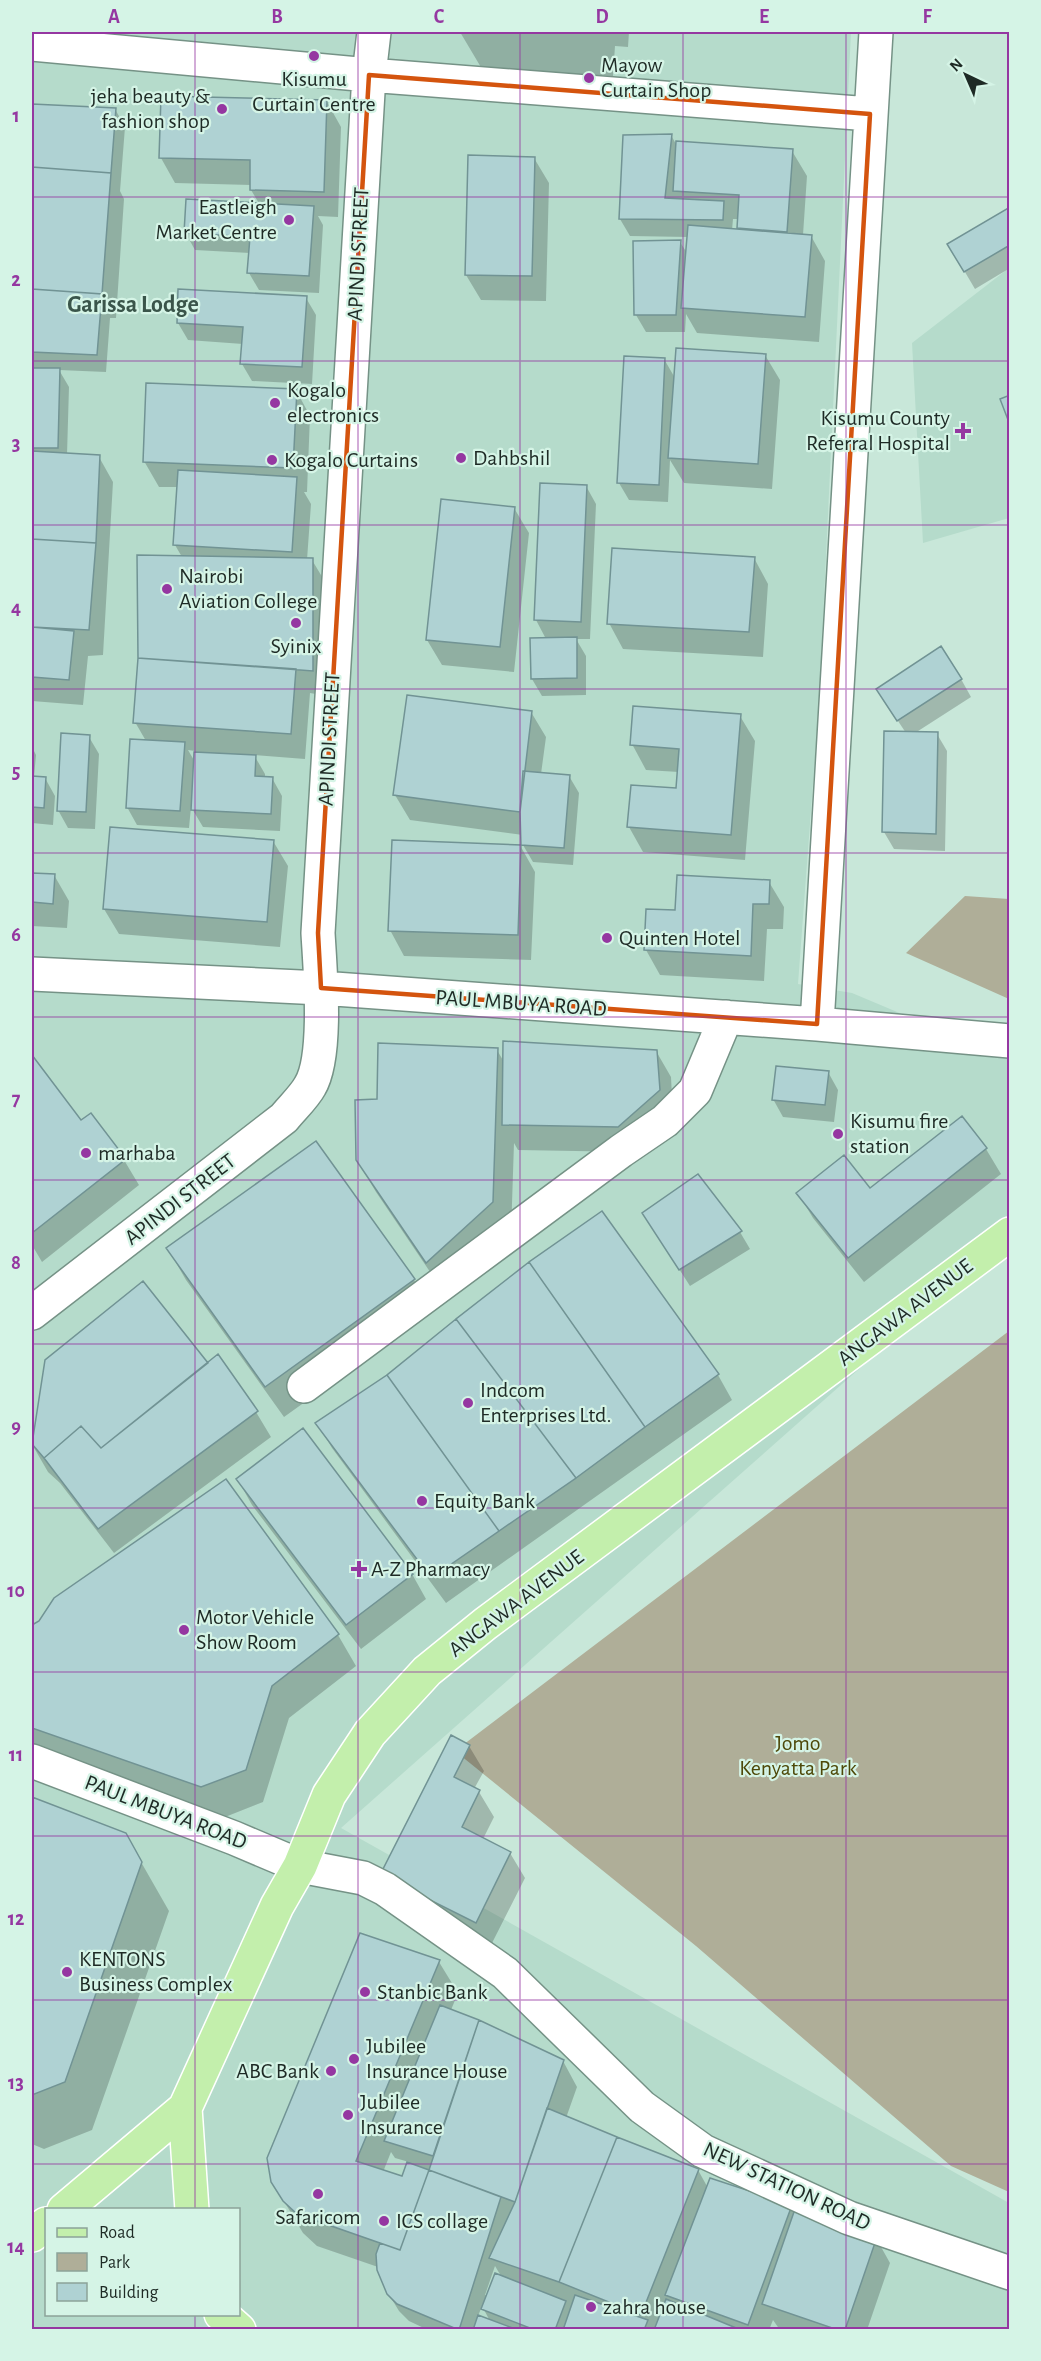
<svg xmlns="http://www.w3.org/2000/svg" width="1041" height="2361" font-family="'Alegreya Sans',sans-serif">
  <rect width="100%" height="100%" fill="#c8e7d9"/>
  <!-- built -->
  <path fill="#b5dbcb" fill-rule="evenodd" d="M 32,32 L 851,32 L 819,703 L 798,984 L 852,993 L 1009,1059 L 1009,1236 L 341,1828 L 1009,2203 L 1009,2329 L 32,2330 ZM 46,2210 L 238,2210 L 238,2314 L 46,2314 Z
    M 1009,268 L 1009,518 L 923,543 L 912,343 Z"/>
  <!-- green -->
  <path fill="#afae98" d="M 965,896 L 1009,899 L 1009,999 L 906,953 Z
    M 1009,1331 L 1009,2192 L 951,2166 L 696,1946 L 455,1751 Z"/>
  <!-- shadow -->
  <path fill="#0003" fill-rule="evenodd" d="M 460,32 L 629,32 L 628,47 L 615,46 L 613,76 L 482,69 Z
    M 782,32 L 806,32 L 806,34 Z
    M 327,102 L 341,127 L 338,217 L 318,216 L 323,225 L 319,293 L 259,290 L 249,273 L 250,253 L 195,250 L 185,232 L 260,205 L 251,190 L 251,185 L 175,183 L 161,158 Z
    M 32,106 L 115,109 L 125,127 L 120,191 L 124,199 L 116,318 L 110,318 L 106,372 L 59,370 L 69,387 L 67,455 L 99,457 L 113,482 L 103,655 L 88,656 L 83,705 L 32,701 Z
    M 671,135 L 677,146 L 792,151 L 807,176 L 803,235 L 811,236 L 825,261 L 819,342 L 697,333 L 686,314 L 685,332 L 646,332 L 636,315 L 634,243 L 680,242 L 687,253 L 688,237 L 630,236 L 620,219 ZM 733,219 L 739,219 L 738,230 L 732,230 Z
    M 534,158 L 549,183 L 546,301 L 481,300 L 466,275 Z
    M 1010,209 L 1010,268 L 975,289 L 949,245 Z
    M 180,291 L 306,298 L 316,315 L 312,384 L 252,381 L 242,364 L 243,344 L 188,340 L 178,323 Z
    M 765,355 L 780,380 L 772,489 L 684,483 L 670,460 L 668,502 L 629,500 L 619,483 L 664,359 L 675,378 Z
    M 296,390 L 310,416 L 307,492 L 304,492 L 311,504 L 307,560 L 312,560 L 327,585 L 327,696 L 310,693 L 305,759 L 254,755 L 265,774 L 265,778 L 272,778 L 282,796 L 280,831 L 203,827 L 191,807 L 189,828 L 137,825 L 127,807 L 146,741 L 135,722 L 182,557 L 175,545 L 178,487 L 159,487 L 144,461 ZM 188,750 L 195,751 L 195,762 Z
    M 586,486 L 596,504 L 590,639 L 576,639 L 586,656 L 586,695 L 542,696 L 532,679 L 546,639 L 536,620 Z
    M 514,508 L 529,533 L 514,672 L 442,665 L 427,640 Z
    M 754,558 L 768,584 L 763,657 L 623,649 L 609,623 Z
    M 961,679 L 971,697 L 915,733 L 937,734 L 947,751 L 945,851 L 894,849 L 884,832 L 886,733 L 906,733 L 888,706 Z
    M 531,712 L 546,737 L 541,774 L 569,776 L 579,793 L 573,865 L 533,862 L 523,845 L 523,835 L 410,820 L 395,795 Z
    M 740,716 L 755,741 L 745,860 L 643,852 L 629,827 L 677,790 L 679,772 L 646,770 L 632,744 Z
    M 89,737 L 99,754 L 95,829 L 68,828 L 58,810 Z
    M 32,747 L 36,755 L 34,777 L 45,778 L 55,796 L 53,825 L 32,823 Z
    M 273,841 L 288,866 L 280,947 L 119,934 L 104,909 Z
    M 521,847 L 535,872 L 531,960 L 404,956 L 390,930 Z
    M 32,874 L 54,875 L 69,901 L 67,928 L 32,926 Z
    M 769,882 L 784,907 L 783,929 L 767,929 L 764,981 L 660,975 L 646,950 L 677,912 Z
    M 497,1050 L 504,1062 L 656,1051 L 671,1077 L 673,1116 L 632,1152 L 518,1150 L 514,1143 L 511,1234 L 445,1294 L 376,1192 L 357,1160 L 379,1101 Z
    M 32,1057 L 80,1122 L 124,1160 L 139,1185 L 42,1262 L 32,1245 Z
    M 828,1072 L 838,1090 L 834,1122 L 783,1117 L 773,1099 Z
    M 986,1149 L 1001,1174 L 864,1282 L 813,1218 L 798,1193 L 870,1191 Z
    M 654,1230 L 740,1232 L 750,1249 L 690,1286 Z
    M 168,1249 L 414,1280 L 432,1311 L 284,1417 L 186,1280 Z
    M 46,1361 L 207,1365 L 256,1412 L 271,1437 L 114,1553 L 60,1483 L 48,1472 L 33,1446 Z
    M 718,1375 L 732,1400 L 446,1603 L 332,1448 L 317,1423 Z
    M 238,1480 L 412,1574 L 426,1599 L 361,1649 L 252,1505 Z
    M 40,1622 L 338,1635 L 356,1666 L 289,1718 L 263,1802 L 220,1819 L 32,1753 L 32,1627 Z
    M 469,1746 L 484,1771 L 474,1789 L 479,1792 L 494,1817 L 483,1839 L 510,1853 L 525,1878 L 490,1947 L 382,1875 Z
    M 32,1799 L 125,1834 L 169,1911 L 92,2130 L 44,2149 L 32,2144 Z
    M 361,1935 L 439,1962 L 458,1993 L 451,2010 L 479,2021 L 563,2061 L 577,2087 L 566,2118 L 698,2170 L 708,2188 L 791,2207 L 795,2214 L 876,2238 L 890,2263 L 867,2330 L 780,2330 L 773,2320 L 769,2330 L 428,2330 L 409,2321 L 399,2311 L 388,2293 L 378,2267 L 317,2246 L 303,2233 L 272,2181 ZM 391,2152 L 395,2158 L 409,2162 L 403,2178 L 383,2172 ZM 495,2266 L 501,2276 L 488,2296 L 485,2295 ZM 482,2306 L 490,2321 L 478,2316 Z"/>
  <!-- building -->
  <path fill="#afd2d3" stroke="#719394" stroke-width="1.5" d="M 161,96 L 327,100 L 324,192 L 250,190 L 250,160 L 159,158 Z
    M 32,104 L 116,108 L 111,173 L 32,167 Z
    M 672,134 L 665,198 L 724,201 L 723,220 L 619,219 L 623,135 Z
    M 676,141 L 793,149 L 787,232 L 737,228 L 739,195 L 673,191 Z
    M 468,155 L 535,157 L 532,276 L 465,275 Z
    M 32,167 L 111,173 L 102,294 L 32,289 Z
    M 186,199 L 314,206 L 309,276 L 247,273 L 250,237 L 184,233 Z
    M 1010,207 L 1010,245 L 964,272 L 947,244 Z
    M 688,225 L 812,235 L 805,317 L 681,308 Z
    M 681,240 L 676,315 L 634,315 L 633,241 Z
    M 32,289 L 102,294 L 97,355 L 32,352 Z
    M 178,289 L 307,296 L 302,367 L 240,364 L 243,327 L 177,323 Z
    M 676,348 L 766,354 L 758,464 L 668,458 Z
    M 624,356 L 665,358 L 659,485 L 617,483 Z
    M 32,368 L 60,368 L 58,448 L 32,448 Z
    M 146,383 L 297,389 L 293,468 L 143,462 Z
    M 1010,395 L 1010,425 L 1000,399 Z
    M 32,451 L 100,455 L 96,543 L 32,539 Z
    M 178,470 L 297,477 L 292,552 L 173,545 Z
    M 540,483 L 587,485 L 581,622 L 534,620 Z
    M 441,499 L 515,507 L 500,647 L 426,640 Z
    M 32,539 L 96,543 L 89,630 L 32,627 Z
    M 612,548 L 755,557 L 749,632 L 607,624 Z
    M 137,555 L 313,558 L 313,671 L 138,658 Z
    M 32,627 L 74,631 L 69,680 L 32,677 Z
    M 577,637 L 577,678 L 531,679 L 530,638 Z
    M 941,646 L 962,679 L 897,721 L 876,689 Z
    M 138,658 L 296,669 L 291,734 L 133,723 Z
    M 407,695 L 532,711 L 520,812 L 393,795 Z
    M 633,706 L 741,714 L 731,835 L 627,827 L 631,785 L 676,788 L 679,749 L 630,745 Z
    M 884,731 L 938,732 L 936,834 L 882,832 Z
    M 61,733 L 90,735 L 86,812 L 57,811 Z
    M 130,739 L 185,742 L 180,811 L 126,808 Z
    M 194,752 L 256,755 L 255,776 L 273,777 L 271,814 L 191,810 Z
    M 523,771 L 570,775 L 564,848 L 521,845 L 520,812 Z
    M 32,776 L 46,777 L 44,808 L 32,807 Z
    M 110,827 L 274,840 L 267,922 L 103,909 Z
    M 392,840 L 521,845 L 518,935 L 388,931 Z
    M 32,873 L 55,874 L 53,904 L 32,902 Z
    M 677,875 L 770,880 L 769,904 L 753,904 L 751,956 L 644,950 L 646,909 L 675,910 Z
    M 503,1041 L 657,1050 L 660,1090 L 618,1127 L 502,1125 Z
    M 378,1043 L 498,1048 L 493,1202 L 426,1263 L 356,1160 L 355,1100 L 377,1099 Z
    M 32,1055 L 81,1120 L 91,1113 L 126,1159 L 32,1233 Z
    M 776,1066 L 829,1071 L 825,1105 L 772,1100 Z
    M 962,1116 L 987,1148 L 848,1258 L 796,1193 L 844,1155 L 870,1188 Z
    M 316,1141 L 415,1279 L 265,1387 L 166,1248 Z
    M 698,1174 L 742,1231 L 679,1270 L 642,1213 Z
    M 602,1211 L 719,1374 L 645,1427 L 529,1262 Z
    M 529,1262 L 645,1427 L 576,1478 L 456,1319 Z
    M 143,1281 L 208,1363 L 101,1448 L 81,1426 L 44,1458 L 32,1444 L 45,1360 Z
    M 456,1319 L 576,1478 L 499,1531 L 387,1375 Z
    M 218,1354 L 258,1411 L 98,1529 L 44,1458 L 81,1426 L 101,1448 Z
    M 387,1375 L 499,1531 L 431,1578 L 315,1423 Z
    M 303,1428 L 413,1574 L 346,1625 L 236,1479 Z
    M 226,1479 L 339,1634 L 272,1686 L 246,1770 L 201,1787 L 32,1728 L 32,1625 L 39,1621 L 54,1598 Z
    M 451,1735 L 470,1745 L 454,1777 L 480,1790 L 462,1827 L 511,1852 L 476,1923 L 380,1875 Z
    M 32,1797 L 126,1833 L 142,1862 L 65,2082 L 32,2095 Z
    M 360,1933 L 440,1960 L 356,2161 L 402,2176 L 407,2162 L 429,2170 L 400,2250 L 297,2214 L 283,2201 L 271,2182 L 267,2158 Z
    M 440,2005 L 479,2020 L 433,2156 L 384,2141 Z
    M 479,2020 L 564,2060 L 515,2202 L 429,2170 Z
    M 547,2108 L 617,2137 L 559,2282 L 489,2258 L 515,2202 Z
    M 617,2137 L 699,2169 L 641,2315 L 559,2282 Z
    M 429,2170 L 501,2197 L 459,2330 L 397,2304 L 387,2294 L 377,2270 L 376,2254 L 380,2243 L 400,2250 Z
    M 710,2178 L 792,2205 L 748,2325 L 665,2295 Z
    M 795,2209 L 877,2237 L 845,2330 L 838,2330 L 762,2304 Z
    M 495,2273 L 566,2301 L 555,2330 L 535,2330 L 481,2309 Z
    M 575,2295 L 648,2320 L 644,2330 L 563,2330 Z
    M 666,2299 L 741,2330 L 654,2330 Z
    M 478,2315 L 518,2330 L 473,2330 Z"/>
  <g fill="none" stroke-linecap="round" stroke-linejoin="round">
    <!-- minor casing -->
    <g stroke="#759286" stroke-width="36">
      <path id="minor" d="M 32,44 L 369,75 L 870,114
        M 32,974 L 321,988 L 817,1024 L 1010,1041
        M 817,1024 L 876,32
        M 32,1313 L 284,1118 C 292,1108 304,1097 310,1086 C 328,1056 320,969 318,933 L 369,75 L 374,32
        M 304,1386 L 621,1151 L 665,1121 L 695,1091 L 726,1017
        M 32,1761 L 234,1838 L 300,1866 L 363,1878 L 385,1889 L 505,1973 L 642,2107 L 703,2151 L 849,2218 L 1010,2273"/>
    </g>
    <!-- major casing -->
    <g stroke="#fff" stroke-width="36">
      <path id="major" d="M 185,2108 L 192,2210
        M 64,2210 L 185,2108 L 277,1906 L 300,1866 L 329,1795 L 370,1733 L 427,1671 L 485,1624 L 1010,1234
        M 32,2235 L 46,2224
        M 221,2314 L 239,2330"/>
    </g>
    <!-- minor -->
    <use href="#minor" stroke="#fff" stroke-width="33"/>
    <!-- major -->
    <use href="#major" stroke="#c3efac" stroke-width="33"/>
  </g>
  <!-- marked area -->
  <path fill="none" stroke="#d4540e" stroke-width="4.5" stroke-linejoin="round" d="M 369,75 L 870,114 L 817,1024 L 321,988 L 318,933 Z"/>
  <!-- grid -->
  <path fill="none" stroke="#9537a1" stroke-width="1.5" stroke-opacity="0.55" d="M 195,32 L 195,2210M 358,32 L 358,2330M 520,32 L 520,2330M 683,32 L 683,2330M 846,32 L 846,2330M 32,197 L 1010,197M 32,361 L 1010,361M 32,525 L 1010,525M 32,689 L 1010,689M 32,853 L 1010,853M 32,1017 L 1010,1017M 32,1180 L 1010,1180M 32,1344 L 1010,1344M 32,1508 L 1010,1508M 32,1672 L 1010,1672M 32,1836 L 1010,1836M 32,2000 L 1010,2000M 32,2164 L 1010,2164M 195,2314 L 195,2330"/>
  <!-- markers -->
  <g fill="#9537a1" stroke="#d5f4e6" stroke-width="2">
    <circle cx="314" cy="56" r="6"/>
    <circle cx="589" cy="78" r="6"/>
    <circle cx="222" cy="109" r="6"/>
    <circle cx="289" cy="220" r="6"/>
    <circle cx="275" cy="403" r="6"/>
    <path d="M960 422h6v6h6v6h-6v6h-6v-6h-6v-6h6z"/>
    <circle cx="461" cy="458" r="6"/>
    <circle cx="272" cy="460" r="6"/>
    <circle cx="167" cy="589" r="6"/>
    <circle cx="296" cy="623" r="6"/>
    <circle cx="607" cy="938" r="6"/>
    <circle cx="838" cy="1134" r="6"/>
    <circle cx="86" cy="1153" r="6"/>
    <circle cx="468" cy="1403" r="6"/>
    <circle cx="422" cy="1501" r="6"/>
    <path d="M356 1560h6v6h6v6h-6v6h-6v-6h-6v-6h6z"/>
    <circle cx="184" cy="1630" r="6"/>
    <circle cx="67" cy="1972" r="6"/>
    <circle cx="365" cy="1992" r="6"/>
    <circle cx="354" cy="2059" r="6"/>
    <circle cx="331" cy="2071" r="6"/>
    <circle cx="348" cy="2115" r="6"/>
    <circle cx="318" cy="2194" r="6"/>
    <circle cx="384" cy="2221" r="6"/>
    <circle cx="591" cy="2307" r="6"/>
  </g>
  <g text-anchor="middle" dominant-baseline="central" stroke-width="4.5" stroke-linejoin="round" paint-order="stroke">
    <!-- poi labels -->
    <g font-size="22" fill="#1e2a25" stroke="#d5f4e6" text-anchor="start">
      <text x="601" y="65">Mayow<tspan x="601" dy="25">Curtain Shop</tspan></text>
      <text x="314" y="79" text-anchor="middle">Kisumu<tspan x="314" dy="25">Curtain Centre</tspan></text>
      <text x="210" y="96" text-anchor="end">jeha beauty &amp;<tspan x="210" dy="25">fashion shop</tspan></text>
      <text x="277" y="207" text-anchor="end">Eastleigh<tspan x="277" dy="25">Market Centre</tspan></text>
      <text x="287" y="390">Kogalo<tspan x="287" dy="25">electronics</tspan></text>
      <text x="950" y="418" text-anchor="end">Kisumu County<tspan x="950" dy="25">Referral Hospital</tspan></text>
      <text x="473" y="458">Dahbshil</text>
      <text x="284" y="460">Kogalo Curtains</text>
      <text x="179" y="576">Nairobi<tspan x="179" dy="25">Aviation College</tspan></text>
      <text x="296" y="646" text-anchor="middle">Syinix</text>
      <text x="619" y="938">Quinten Hotel</text>
      <text x="850" y="1121">Kisumu fire<tspan x="850" dy="25">station</tspan></text>
      <text x="98" y="1153">marhaba</text>
      <text x="480" y="1390">Indcom<tspan x="480" dy="25">Enterprises Ltd.</tspan></text>
      <text x="434" y="1501">Equity Bank</text>
      <text x="371" y="1569">A-Z Pharmacy</text>
      <text x="196" y="1617">Motor Vehicle<tspan x="196" dy="25">Show Room</tspan></text>
      <text x="79" y="1959">KENTONS<tspan x="79" dy="25">Business Complex</tspan></text>
      <text x="377" y="1992">Stanbic Bank</text>
      <text x="366" y="2046">Jubilee<tspan x="366" dy="25">Insurance House</tspan></text>
      <text x="319" y="2071" text-anchor="end">ABC Bank</text>
      <text x="360" y="2102">Jubilee<tspan x="360" dy="25">Insurance</tspan></text>
      <text x="318" y="2217" text-anchor="middle">Safaricom</text>
      <text x="396" y="2221">ICS collage</text>
      <text x="603" y="2307">zahra house</text>
    </g>
    <!-- street labels -->
    <g font-size="22" fill="#1e2a25" stroke="#d5f4e6">
      <text transform="translate(358 254) rotate(-87)">APINDI STREET</text>
      <text transform="translate(329 739) rotate(-87)">APINDI STREET</text>
      <text transform="translate(521 1003) rotate(4)">PAUL MBUYA ROAD</text>
      <text transform="translate(180 1199) rotate(-38)">APINDI STREET</text>
      <text transform="translate(905 1312) rotate(-37)">ANGAWA AVENUE</text>
      <text transform="translate(516 1603) rotate(-37)">ANGAWA AVENUE</text>
      <text transform="translate(166 1812) rotate(21)">PAUL MBUYA ROAD</text>
      <text transform="translate(787 2186) rotate(25)">NEW STATION ROAD</text>
    </g>
    <!-- park labels -->
    <g font-size="22" fill="#4d4808" stroke="#d5f4e6">
      <text x="798" y="1743">Jomo<tspan x="798" dy="25">Kenyatta Park</tspan></text>
    </g>
    <!-- neighbourhood labels -->
    <g font-size="24" font-weight="bold" fill="#3a554a" stroke="#d5f4e6">
      <text x="133" y="305">Garissa Lodge</text>
    </g>
  </g>
  <!-- border -->
  <rect width="1041" height="2361" fill="none" stroke="#d5f4e6" stroke-width="66"/>
  <!-- legend -->
  <rect x="45" y="2208" width="195" height="108" fill="#d5f4e6" stroke="#8ca399" stroke-width="1.5"/>
  <rect x="57" y="2228" width="30" height="9" fill="#c3efac" stroke="#8ca399" stroke-width="1.5"/>
  <text x="99" y="2238" font-size="18" fill="#1e2a25">Road</text>
  <rect x="57" y="2253" width="30" height="18" fill="#afae98" stroke="#8ca399" stroke-width="1.5"/>
  <text x="99" y="2268" font-size="18" fill="#1e2a25">Park</text>
  <rect x="57" y="2283" width="30" height="18" fill="#afd2d3" stroke="#8ca399" stroke-width="1.5"/>
  <text x="99" y="2298" font-size="18" fill="#1e2a25">Building</text>
  <!-- north arrow -->
  <g transform="translate(966 75) rotate(316)" stroke="#d5f4e6" stroke-width="4.5" paint-order="stroke">
  <path d="M0-4.5L10 22L0 15L-10 22Z" fill="#1e2a25"/>
  <text y="-9" font-size="16" font-weight="bold" text-anchor="middle" fill="#1e2a25">N</text>
  </g>
  <rect x="33" y="33" width="975" height="2295" fill="none" stroke="#9537a1" stroke-width="2"/>
  <g font-size="20" text-anchor="middle" font-weight="bold" fill="#9537a1">
    <text x="114" y="23">A</text>
    <text x="277" y="23">B</text>
    <text x="439" y="23">C</text>
    <text x="602" y="23">D</text>
    <text x="764" y="23">E</text>
    <text x="927" y="23">F</text>
    <text x="16" y="122">1</text>
    <text x="16" y="286">2</text>
    <text x="16" y="450">3</text>
    <text x="16" y="614">4</text>
    <text x="16" y="778">5</text>
    <text x="16" y="941">6</text>
    <text x="16" y="1105">7</text>
    <text x="16" y="1269">8</text>
    <text x="16" y="1433">9</text>
    <text x="16" y="1597">10</text>
    <text x="16" y="1761">11</text>
    <text x="16" y="1925">12</text>
    <text x="16" y="2089">13</text>
    <text x="16" y="2253">14</text>
  </g>
</svg>
